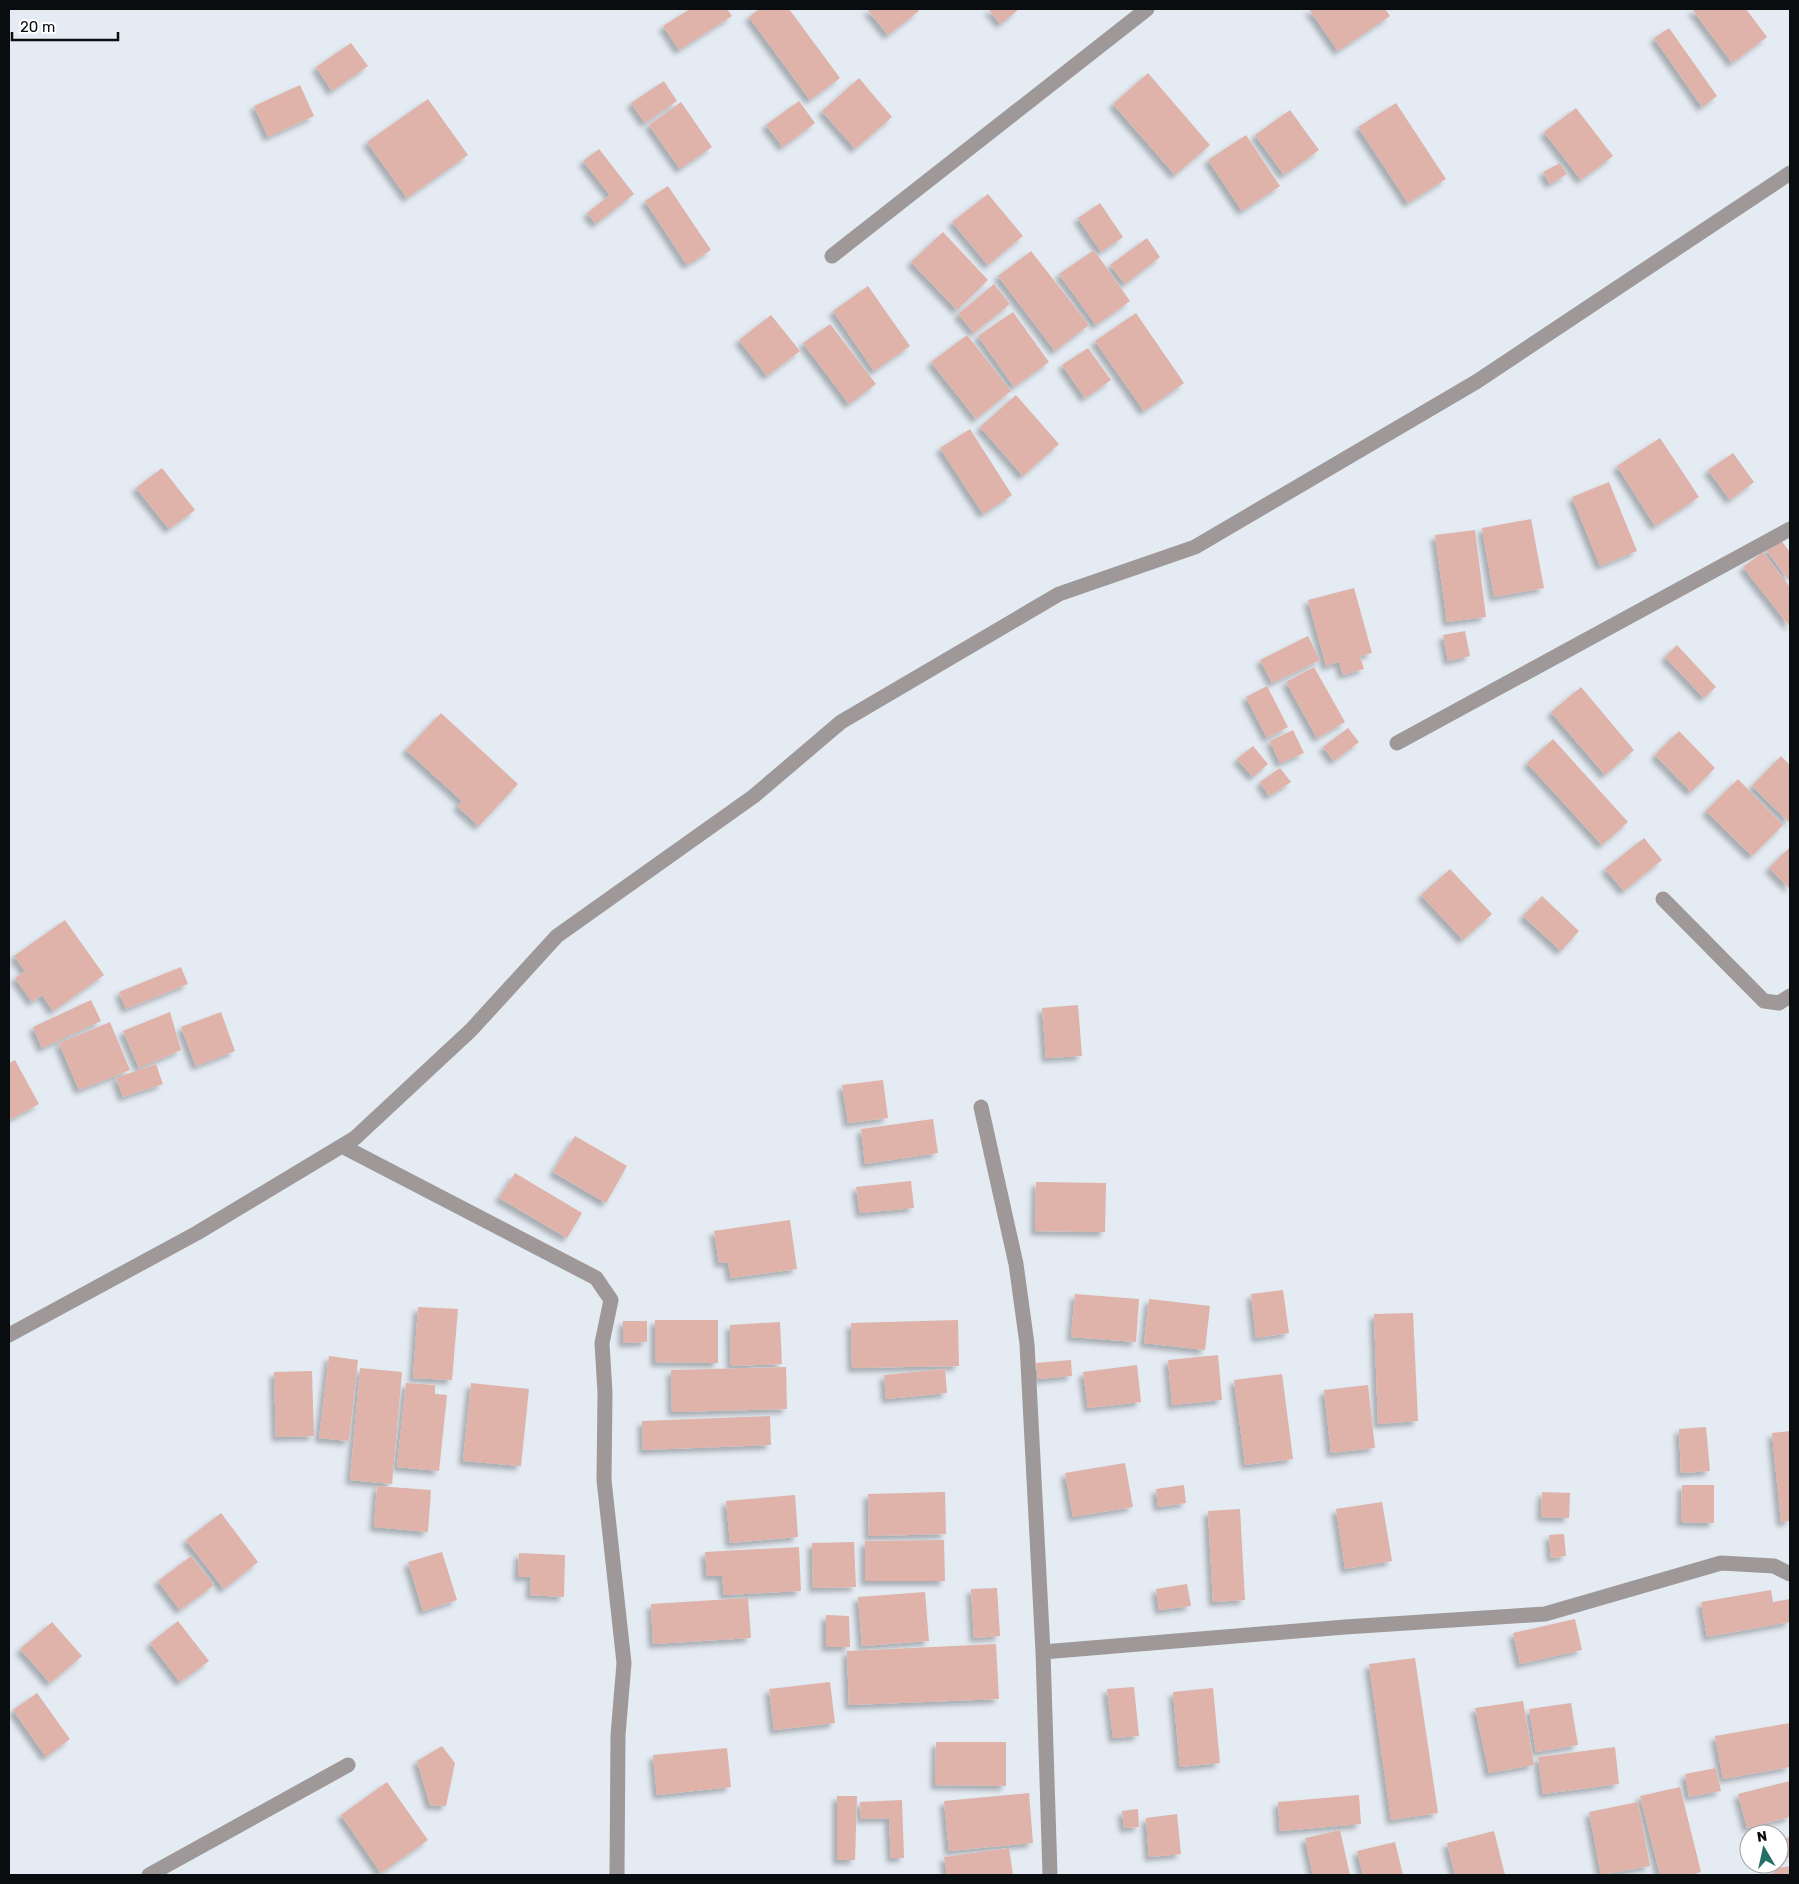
<svg xmlns="http://www.w3.org/2000/svg" width="1799" height="1884" font-family="Rubik,sans-serif">
  <defs>
    <filter id="shadow"><feDropShadow dx="-4.5" dy="4.5" stdDeviation="2.5" flood-color="#0004"/></filter>
  </defs>
  <rect width="100%" height="100%" fill="#e4ebf2"/>
  <!-- building -->
  <path fill="#dfb3a9" filter="url(#shadow)" d="M 690,9 L 727,9 L 732,16 L 679,50 L 663,26 Z
    M 759,9 L 789,9 L 840,78 L 810,100 L 749,17 Z
    M 867,9 L 917,9 L 919,11 L 888,35 Z
    M 988,9 L 1019,9 L 1001,24 Z
    M 1309,9 L 1385,9 L 1390,16 L 1338,51 Z
    M 1692,9 L 1746,9 L 1767,37 L 1732,63 Z
    M 1669,28 L 1717,96 L 1702,107 L 1654,38 Z
    M 351,43 L 368,66 L 332,91 L 316,67 Z
    M 1148,73 L 1210,145 L 1175,175 L 1113,104 Z
    M 859,78 L 892,117 L 855,149 L 822,111 Z
    M 664,81 L 677,101 L 645,123 L 631,103 Z
    M 300,85 L 314,116 L 268,137 L 254,106 Z
    M 428,99 L 468,155 L 407,198 L 367,142 Z
    M 799,101 L 815,123 L 783,147 L 766,125 Z
    M 681,102 L 712,147 L 680,169 L 649,125 Z
    M 1396,103 L 1446,179 L 1408,203 L 1358,127 Z
    M 1576,108 L 1613,156 L 1581,180 L 1544,132 Z
    M 1290,110 L 1319,150 L 1284,175 L 1255,135 Z
    M 1246,135 L 1280,186 L 1242,211 L 1208,160 Z
    M 599,149 L 634,194 L 596,224 L 587,213 L 610,195 L 583,161 Z
    M 1560,163 L 1567,174 L 1550,184 L 1543,172 Z
    M 668,186 L 711,250 L 687,265 L 645,201 Z
    M 988,194 L 1023,236 L 988,265 L 952,222 Z
    M 1100,203 L 1123,237 L 1101,252 L 1078,218 Z
    M 943,232 L 988,280 L 957,310 L 911,262 Z
    M 1147,238 L 1160,257 L 1125,284 L 1110,265 Z
    M 1094,250 L 1130,301 L 1096,325 L 1059,274 Z
    M 1031,251 L 1089,325 L 1055,351 L 998,276 Z
    M 994,284 L 1010,304 L 974,333 L 958,314 Z
    M 868,286 L 910,346 L 874,371 L 833,311 Z
    M 1013,312 L 1049,362 L 1014,387 L 978,336 Z
    M 1136,313 L 1184,383 L 1144,411 L 1095,341 Z
    M 771,315 L 800,351 L 767,376 L 739,340 Z
    M 830,324 L 876,384 L 849,404 L 803,343 Z
    M 967,335 L 1011,391 L 976,419 L 931,362 Z
    M 1088,348 L 1111,380 L 1085,398 L 1062,365 Z
    M 1016,395 L 1059,444 L 1023,476 L 980,427 Z
    M 970,429 L 1012,495 L 983,514 L 940,448 Z
    M 1660,438 L 1699,497 L 1655,526 L 1617,466 Z
    M 1733,453 L 1754,482 L 1730,500 L 1708,470 Z
    M 162,468 L 195,510 L 169,529 L 136,488 Z
    M 1609,482 L 1637,551 L 1600,566 L 1572,497 Z
    M 1531,519 L 1544,588 L 1494,597 L 1482,528 Z
    M 1475,530 L 1486,617 L 1447,622 L 1435,535 Z
    M 1780,539 L 1790,552 L 1790,582 L 1766,550 Z
    M 1763,552 L 1790,587 L 1790,627 L 1743,567 Z
    M 1354,588 L 1372,653 L 1360,656 L 1364,669 L 1343,675 L 1339,662 L 1326,666 L 1308,600 Z
    M 1465,631 L 1470,656 L 1448,661 L 1443,635 Z
    M 1308,636 L 1320,660 L 1272,683 L 1260,660 Z
    M 1677,645 L 1716,687 L 1704,698 L 1665,657 Z
    M 1314,667 L 1345,722 L 1317,738 L 1286,682 Z
    M 1267,686 L 1288,727 L 1267,738 L 1246,697 Z
    M 1581,687 L 1634,750 L 1605,775 L 1551,712 Z
    M 441,713 L 518,784 L 479,826 L 457,806 L 462,801 L 406,750 Z
    M 1348,728 L 1359,742 L 1334,761 L 1323,747 Z
    M 1293,730 L 1304,753 L 1280,763 L 1270,741 Z
    M 1679,731 L 1715,768 L 1691,792 L 1655,755 Z
    M 1553,739 L 1628,822 L 1602,845 L 1527,763 Z
    M 1253,746 L 1268,764 L 1253,777 L 1237,759 Z
    M 1781,756 L 1790,765 L 1790,823 L 1752,786 Z
    M 1280,768 L 1291,782 L 1269,796 L 1260,782 Z
    M 1738,779 L 1783,825 L 1752,856 L 1706,811 Z
    M 1644,838 L 1662,860 L 1624,891 L 1605,869 Z
    M 1790,847 L 1790,889 L 1769,868 Z
    M 1450,869 L 1492,914 L 1463,940 L 1421,895 Z
    M 1542,896 L 1579,931 L 1561,951 L 1523,916 Z
    M 65,920 L 104,975 L 53,1011 L 42,995 L 32,1002 L 15,978 L 25,971 L 14,956 Z
    M 181,967 L 188,984 L 126,1009 L 119,992 Z
    M 91,1000 L 101,1021 L 42,1048 L 33,1027 Z
    M 1078,1005 L 1082,1056 L 1046,1058 L 1042,1008 Z
    M 170,1012 L 181,1050 L 139,1068 L 123,1031 Z
    M 221,1012 L 235,1051 L 196,1066 L 181,1027 Z
    M 110,1022 L 130,1070 L 79,1090 L 59,1043 Z
    M 15,1060 L 39,1104 L 9,1120 L 9,1063 Z
    M 156,1064 L 163,1084 L 123,1097 L 116,1078 Z
    M 883,1080 L 888,1118 L 848,1123 L 842,1085 Z
    M 933,1119 L 938,1153 L 865,1164 L 861,1129 Z
    M 575,1136 L 627,1166 L 606,1203 L 553,1172 Z
    M 515,1173 L 582,1213 L 567,1238 L 499,1198 Z
    M 911,1181 L 914,1208 L 860,1213 L 856,1187 Z
    M 1036,1182 L 1106,1183 L 1105,1232 L 1035,1231 Z
    M 790,1220 L 797,1269 L 731,1278 L 728,1262 L 719,1263 L 714,1231 Z
    M 1283,1290 L 1289,1333 L 1256,1338 L 1251,1294 Z
    M 1075,1294 L 1139,1299 L 1136,1342 L 1071,1337 Z
    M 1149,1299 L 1210,1306 L 1205,1350 L 1144,1343 Z
    M 418,1307 L 458,1309 L 452,1380 L 413,1378 Z
    M 1413,1313 L 1418,1421 L 1378,1424 L 1374,1314 Z
    M 655,1320 L 718,1320 L 718,1363 L 655,1362 Z
    M 958,1320 L 959,1366 L 852,1368 L 851,1323 Z
    M 623,1321 L 647,1321 L 647,1342 L 623,1343 Z
    M 780,1322 L 782,1364 L 731,1366 L 730,1325 Z
    M 1218,1355 L 1222,1400 L 1172,1405 L 1168,1360 Z
    M 329,1356 L 358,1360 L 349,1441 L 319,1438 Z
    M 1071,1360 L 1072,1376 L 1038,1379 L 1036,1363 Z
    M 1137,1365 L 1141,1402 L 1088,1408 L 1083,1372 Z
    M 786,1367 L 787,1409 L 672,1412 L 671,1370 Z
    M 360,1368 L 402,1372 L 392,1484 L 350,1480 Z
    M 945,1369 L 947,1393 L 886,1399 L 884,1375 Z
    M 312,1371 L 314,1436 L 276,1437 L 274,1372 Z
    M 1282,1374 L 1293,1459 L 1245,1465 L 1234,1380 Z
    M 406,1383 L 435,1385 L 435,1394 L 447,1395 L 439,1471 L 397,1467 Z
    M 471,1383 L 529,1389 L 521,1466 L 463,1461 Z
    M 1368,1385 L 1375,1448 L 1331,1453 L 1324,1390 Z
    M 770,1416 L 771,1445 L 643,1450 L 642,1421 Z
    M 1706,1427 L 1710,1471 L 1681,1473 L 1679,1429 Z
    M 1790,1431 L 1790,1521 L 1781,1522 L 1772,1433 Z
    M 1125,1463 L 1133,1507 L 1073,1517 L 1065,1473 Z
    M 1184,1485 L 1186,1503 L 1158,1507 L 1156,1489 Z
    M 1682,1485 L 1714,1485 L 1714,1523 L 1681,1522 Z
    M 377,1486 L 431,1490 L 428,1532 L 374,1527 Z
    M 945,1492 L 946,1534 L 869,1536 L 868,1494 Z
    M 1542,1492 L 1570,1493 L 1569,1518 L 1541,1517 Z
    M 795,1495 L 798,1537 L 730,1543 L 726,1501 Z
    M 1382,1502 L 1392,1561 L 1345,1569 L 1336,1509 Z
    M 1240,1509 L 1245,1600 L 1213,1602 L 1208,1511 Z
    M 221,1513 L 258,1562 L 224,1589 L 186,1540 Z
    M 1564,1534 L 1566,1556 L 1551,1558 L 1549,1535 Z
    M 944,1540 L 945,1581 L 865,1581 L 865,1541 Z
    M 854,1542 L 856,1587 L 813,1588 L 812,1543 Z
    M 799,1547 L 801,1591 L 724,1595 L 722,1576 L 707,1576 L 705,1552 Z
    M 442,1552 L 457,1600 L 423,1611 L 408,1562 Z
    M 519,1553 L 565,1555 L 564,1597 L 530,1595 L 531,1577 L 518,1577 Z
    M 191,1556 L 214,1585 L 180,1610 L 158,1581 Z
    M 1187,1584 L 1191,1606 L 1159,1610 L 1156,1589 Z
    M 997,1588 L 1000,1636 L 974,1638 L 971,1589 Z
    M 1771,1590 L 1773,1602 L 1790,1599 L 1790,1622 L 1707,1637 L 1701,1602 Z
    M 925,1592 L 929,1641 L 862,1646 L 858,1597 Z
    M 748,1598 L 751,1638 L 653,1644 L 651,1604 Z
    M 826,1615 L 849,1616 L 850,1647 L 826,1647 Z
    M 1575,1619 L 1582,1650 L 1520,1664 L 1513,1633 Z
    M 178,1621 L 209,1661 L 180,1682 L 150,1643 Z
    M 52,1622 L 82,1656 L 50,1683 L 20,1649 Z
    M 996,1644 L 999,1699 L 849,1705 L 847,1651 Z
    M 1415,1658 L 1438,1813 L 1391,1820 L 1369,1664 Z
    M 830,1682 L 835,1723 L 774,1730 L 769,1689 Z
    M 1134,1687 L 1139,1736 L 1113,1738 L 1107,1689 Z
    M 1213,1688 L 1220,1763 L 1180,1767 L 1173,1692 Z
    M 37,1693 L 70,1739 L 46,1757 L 13,1710 Z
    M 1523,1701 L 1534,1765 L 1489,1773 L 1475,1708 Z
    M 1571,1703 L 1578,1745 L 1536,1752 L 1529,1709 Z
    M 1790,1723 L 1790,1767 L 1723,1779 L 1715,1736 Z
    M 936,1742 L 1006,1742 L 1006,1786 L 935,1785 Z
    M 442,1746 L 455,1763 L 446,1806 L 430,1805 L 417,1761 Z
    M 1615,1747 L 1619,1784 L 1543,1794 L 1538,1757 Z
    M 727,1748 L 731,1787 L 657,1795 L 653,1755 Z
    M 1716,1768 L 1721,1791 L 1689,1797 L 1685,1774 Z
    M 1790,1781 L 1790,1817 L 1747,1828 L 1738,1794 Z
    M 387,1782 L 428,1840 L 381,1873 L 341,1815 Z
    M 1680,1787 L 1701,1872 L 1690,1875 L 1660,1875 L 1640,1796 Z
    M 1029,1793 L 1033,1843 L 949,1851 L 944,1801 Z
    M 1359,1795 L 1361,1824 L 1280,1831 L 1278,1802 Z
    M 837,1796 L 857,1796 L 855,1860 L 837,1860 Z
    M 902,1800 L 904,1858 L 891,1858 L 889,1818 L 861,1819 L 860,1802 Z
    M 1638,1802 L 1650,1866 L 1601,1875 L 1589,1812 Z
    M 1138,1809 L 1139,1827 L 1124,1828 L 1122,1811 Z
    M 1177,1814 L 1181,1854 L 1149,1857 L 1146,1818 Z
    M 1340,1830 L 1350,1875 L 1313,1875 L 1305,1838 Z
    M 1494,1831 L 1505,1875 L 1455,1875 L 1447,1843 Z
    M 1790,1837 L 1790,1857 L 1787,1858 L 1782,1839 Z
    M 1395,1842 L 1403,1875 L 1363,1875 L 1357,1851 Z
    M 1009,1848 L 1013,1875 L 947,1875 L 944,1857 Z
    M 1790,1866 L 1790,1875 L 1774,1875 L 1773,1869 Z"/>
  <g fill="none" stroke-linecap="round" stroke-linejoin="round">
    <!-- minor -->
    <path stroke="#9e9998" stroke-width="15" d="M 832,256 L 1147,9
      M 1397,743 L 1790,529
      M 1663,899 L 1764,1001 L 1779,1003 L 1790,996
      M 981,1107 L 1016,1264 L 1027,1344 L 1043,1652 L 1050,1875
      M 342,1146 L 596,1278 L 611,1300 L 602,1343 L 605,1393 L 604,1480 L 624,1663 L 618,1735 L 617,1875
      M 9,1335 L 197,1233 L 355,1138 L 471,1030 L 557,936 L 754,796 L 841,722 L 1059,594 L 1195,547 L 1476,382 L 1790,173
      M 1043,1652 L 1345,1627 L 1545,1614 L 1721,1563 L 1774,1566 L 1790,1574
      M 149,1875 L 348,1765"/>
  </g>
  <!-- border -->
  <rect width="1799" height="1884" fill="none" stroke="#0a0d0f" stroke-width="20"/>
  <!-- north arrow -->
  <g transform="translate(1764 1849) rotate(351)"><circle r="24" fill="#ffffff" stroke="#9d9e9f"/>
  <path d="M0-4L9 19L0 12L-9 19Z" fill="#266f68"/>
  <text y="-8" font-size="14" font-weight="bold" text-anchor="middle" fill="#0a0d0f">N</text>
  </g>
  <!-- scale -->
  <path d="M12 32v8h106v-8" fill="none" stroke="#0a0d0f" stroke-width="2.5"/>
  <text x="20" y="32" font-size="15" fill="#0a0d0f" stroke="#ffffff" stroke-width="4" paint-order="stroke">20 m</text>
</svg>
